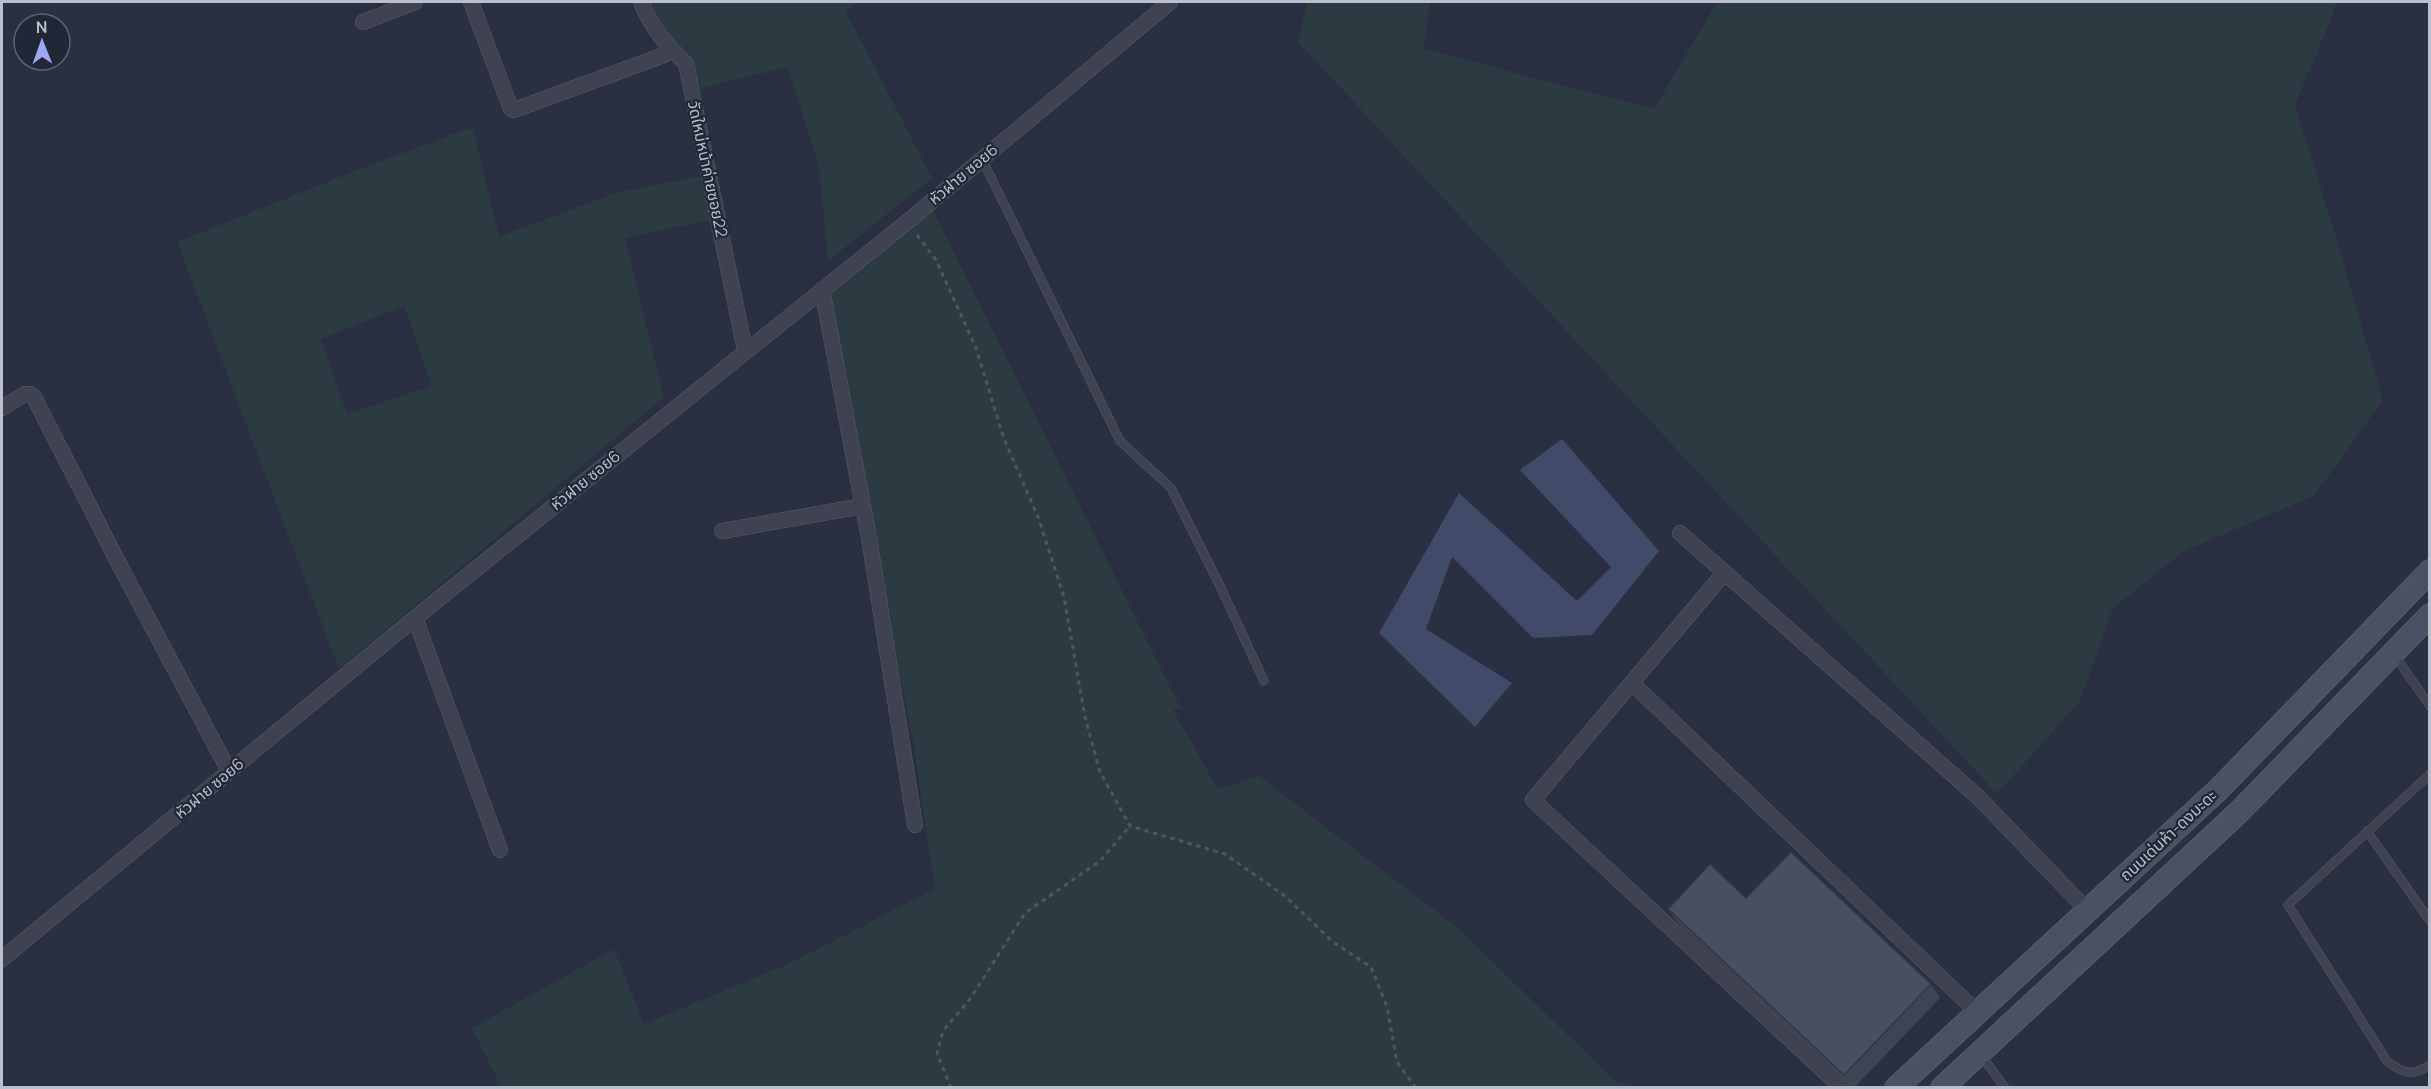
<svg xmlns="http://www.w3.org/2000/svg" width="2431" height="1089" font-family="Manrope,'Noto Sans Thai',sans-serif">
  <rect width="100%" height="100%" fill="#2a2f41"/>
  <!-- green -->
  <path fill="#2c3b42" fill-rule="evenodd" d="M 647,2 L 858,2 L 846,12 L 932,178 L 828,261 L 819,168 L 788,67 L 699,89 L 692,63 L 654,21 Z
    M 1307,2 L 1430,2 L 1424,49 L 1654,109 L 1717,2 L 2338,2 L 2295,105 L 2336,237 L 2383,400 L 2314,496 L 2184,551 L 2113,608 L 2080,701 L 1997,794 L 1298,42 Z
    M 473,127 L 499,237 L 615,193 L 700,176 L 710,220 L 625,238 L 664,397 L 339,669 L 177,242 L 357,170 ZM 404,306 L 431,386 L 347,414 L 321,339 Z
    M 929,202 L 1181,709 L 1173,710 L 1218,789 L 1259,776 L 1458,928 L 1615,1081 L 1632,1087 L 501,1087 L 472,1028 L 614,949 L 644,1024 L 788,964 L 935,889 L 913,741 L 822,289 Z"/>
  <!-- water -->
  <path fill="#414a69" d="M 1562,439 L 1659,551 L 1592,635 L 1533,638 L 1452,557 L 1426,629 L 1512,683 L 1475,727 L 1379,633 L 1459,493 L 1577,601 L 1611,567 L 1520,470 Z"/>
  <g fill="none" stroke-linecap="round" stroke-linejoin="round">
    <!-- lane casing -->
    <g stroke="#595d6c" stroke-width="9">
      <path id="lane" d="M 982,159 L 1120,441 L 1171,488 L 1220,586 L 1264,681
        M 2395,656 L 2430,706
        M 2430,774 L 2288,905 L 2387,1061 C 2402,1073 2413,1077 2430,1065
        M 2367,831 L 2430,921
        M 1981,1055 L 2005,1088"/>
    </g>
    <!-- street casing -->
    <g stroke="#595d6c" stroke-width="16">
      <path id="street" d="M 471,2 L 511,109 L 514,110 L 664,55 L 669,48
        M 641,2 C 653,30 664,42 686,64 L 745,350
        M 363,22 L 415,2
        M 822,289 L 869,538 L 915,825
        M 2,408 L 25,394 L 30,394 L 34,397 L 119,564 L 229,771
        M 722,531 L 863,506
        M 1680,533 L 1978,797 L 2087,910
        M 1725,572 L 1533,800 L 1842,1088
        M 415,618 L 500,850
        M 1632,683 L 1977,1012
        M 2,959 L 415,618 L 907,222 L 1170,2"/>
    </g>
    <!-- secondary casing -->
    <g stroke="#595d6c" stroke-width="24">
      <path id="secondary" d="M 1896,1088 L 2219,789 L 2430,571
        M 1942,1088 L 2240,811 L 2430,615"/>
    </g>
    <!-- path -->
    <path stroke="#4a585f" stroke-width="3" stroke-dasharray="4.5 4.5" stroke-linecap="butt" d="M 917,235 L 936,260 L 976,348 L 1004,439 L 1038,517 L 1064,597 L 1085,717 L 1100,772 L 1130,826 L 1225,854 L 1285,896 L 1333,942 L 1371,967 L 1387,1007 L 1397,1062 L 1416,1088
      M 951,1088 L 937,1053 L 943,1031 L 970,999 L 1025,913 L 1100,861 L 1130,826"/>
    <!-- lane -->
    <use href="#lane" stroke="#3e4251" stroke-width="8"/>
    <!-- street -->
    <use href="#street" stroke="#3e4251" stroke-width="15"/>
    <!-- secondary -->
    <use href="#secondary" stroke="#4c5064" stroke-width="22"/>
  </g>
  <!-- wall -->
  <path fill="#3f4455" d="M 1746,898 L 1931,984 L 1940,998 L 1854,1088 L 1852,1088 L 1677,922 L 1668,909 Z"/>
  <!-- building -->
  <path fill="#494f63" stroke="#333745" stroke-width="1.5" d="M 1791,852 L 1931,984 L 1844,1075 L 1668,909 L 1710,864 L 1746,898 Z"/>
  <g text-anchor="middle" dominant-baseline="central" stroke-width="4.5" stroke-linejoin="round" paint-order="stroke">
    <!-- street labels -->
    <g font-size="16" fill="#bbbecb" stroke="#222737">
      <text transform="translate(708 169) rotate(78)">วัดใหม่หน้าค่ายซอย22</text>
      <text transform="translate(963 174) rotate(-40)">หัวฝาย ซอย6</text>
      <text transform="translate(585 480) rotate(-39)">หัวฝาย ซอย6</text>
      <text transform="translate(209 788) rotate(-40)">หัวฝาย ซอย6</text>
      <text transform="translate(2168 835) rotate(-43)">ถนนเด่นห้า-ดงมะดะ</text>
    </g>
  </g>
  <!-- border -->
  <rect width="2431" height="1089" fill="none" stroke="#bbbecb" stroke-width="6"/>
  <!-- north arrow -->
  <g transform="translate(42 42) rotate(359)"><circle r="28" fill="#222737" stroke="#5f6372" stroke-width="1.5"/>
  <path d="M0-4.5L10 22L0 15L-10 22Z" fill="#9baaf0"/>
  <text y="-9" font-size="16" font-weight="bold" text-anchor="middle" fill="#bbbecb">N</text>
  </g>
</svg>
